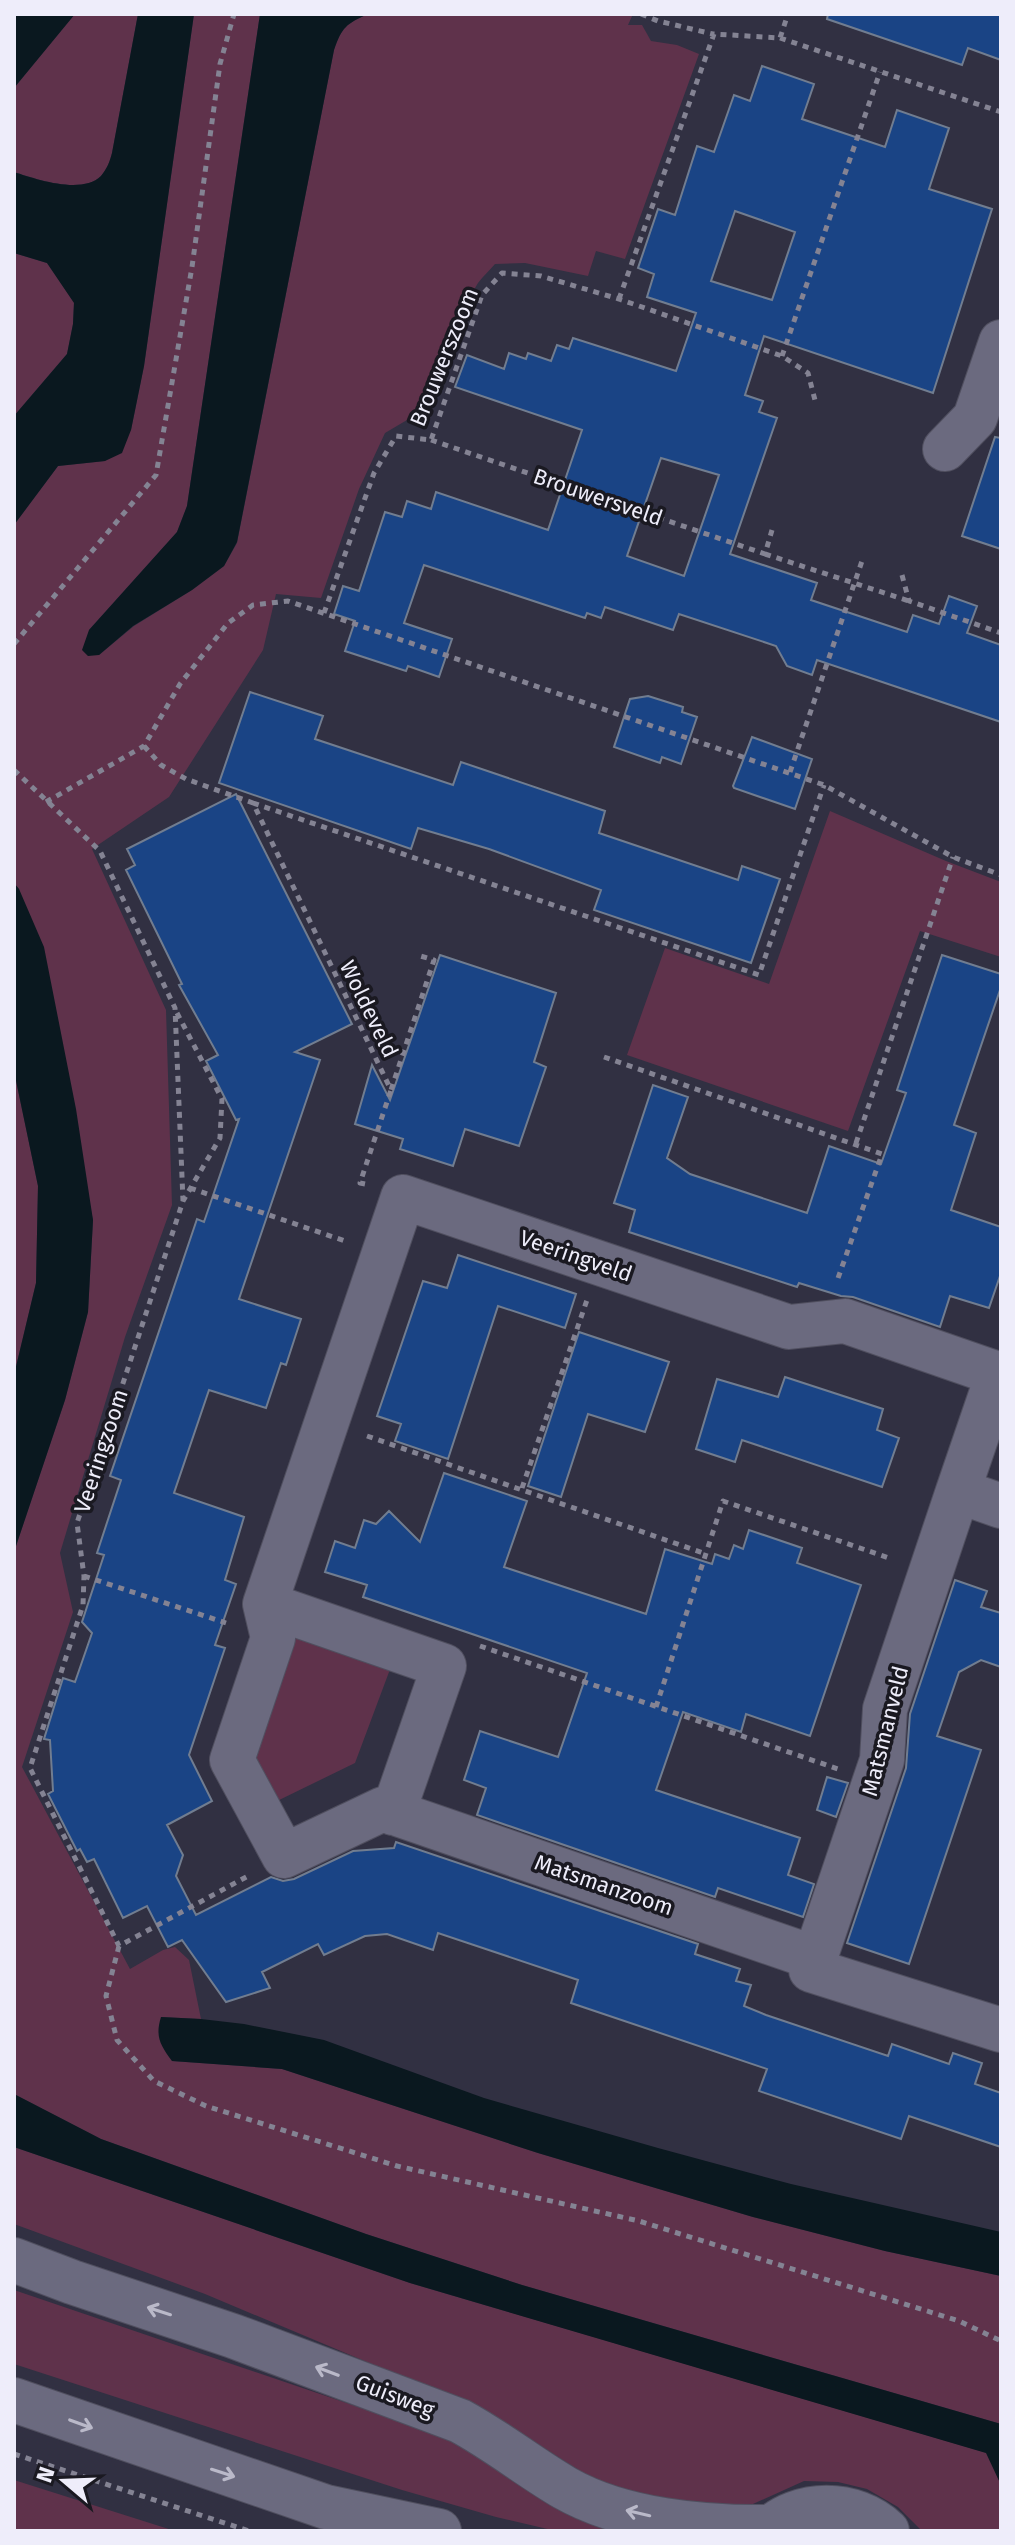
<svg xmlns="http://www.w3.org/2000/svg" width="1015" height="2545" font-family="'Fira Sans',sans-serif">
  <rect width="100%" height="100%" fill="#313042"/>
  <!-- green -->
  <path fill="#5f324b" d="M 75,14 L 138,14 L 112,153 C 110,161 107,169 101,176 C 82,195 36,179 14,172 L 14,88 Z
    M 194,14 L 260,14 L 187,506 L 177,532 L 89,630 L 99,655 L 134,626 L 192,590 L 224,566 L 237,543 L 334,50 C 342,27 346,24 368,14 L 633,14 L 628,25 L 642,25 L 651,41 L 677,45 L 699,54 L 625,259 L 596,251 L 588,276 L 525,263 L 495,264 C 490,270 483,276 478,283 C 452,323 448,375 426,418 L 407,420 L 385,433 L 359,489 L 321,598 L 276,594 L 263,650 L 169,797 L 92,849 L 166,1010 L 172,1205 L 125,1337 L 60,1553 L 73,1612 L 22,1767 L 130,1969 L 163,1950 L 175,1947 L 189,1960 L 201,2019 L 161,2017 L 172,2061 L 282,2069 L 538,2153 L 753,2217 L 885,2251 L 1001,2276 L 1001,2424 L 522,2285 L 366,2234 L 101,2139 L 14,2094 L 14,1552 L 65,1400 L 88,1312 L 93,1220 L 19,889 L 14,883 L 14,525 L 58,466 L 105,461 L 131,430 L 144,366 Z
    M 14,253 L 47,263 L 74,302 L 73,324 L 67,354 L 14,416 Z
    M 830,811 L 946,861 L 1001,882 L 1001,957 L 920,931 L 848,1131 L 627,1055 L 665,948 L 769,984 Z
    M 14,1071 L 38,1186 L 36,1283 L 14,1375 Z
    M 291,1630 L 392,1664 L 355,1763 L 273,1803 L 247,1753 Z
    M 14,2147 L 410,2283 L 987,2453 L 1001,2485 L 1001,2531 L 922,2531 L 898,2507 L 867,2489 L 838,2482 L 804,2481 L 744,2508 L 640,2496 L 594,2480 L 493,2415 L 205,2294 L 14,2224 Z
    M 14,2290 L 423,2429 L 469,2449 L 626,2531 L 556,2531 L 496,2517 L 402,2490 L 14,2364 Z
    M 14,2480 L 175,2531 L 14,2531 Z"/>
  <!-- water -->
  <path fill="#0a181f" d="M 14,14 L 75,14 L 14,88 Z
    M 138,14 L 194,14 L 144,366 L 131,430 L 122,453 L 105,461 L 58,466 L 14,525 L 14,416 L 67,354 L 73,324 L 74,303 L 47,263 L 14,253 L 14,172 C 35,179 82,195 101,176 C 107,169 110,161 112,153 Z
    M 260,14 L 368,14 C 346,24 342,27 334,50 L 237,542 L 224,566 L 192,590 L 133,626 L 99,655 L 88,656 L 82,650 L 89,630 L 177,532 L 187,506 Z
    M 14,883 L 19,889 L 44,947 L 76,1109 L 93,1220 L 88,1312 L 65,1400 L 14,1552 L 14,1375 L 36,1283 L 38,1186 L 14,1071 Z
    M 161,2017 L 201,2019 L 244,2024 L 324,2040 L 484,2098 L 658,2148 L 791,2184 L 1001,2232 L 1001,2276 L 885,2251 L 753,2217 L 538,2153 L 282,2069 L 172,2061 C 160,2045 155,2036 161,2017 Z
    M 14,2094 L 101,2139 L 366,2234 L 522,2285 L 1001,2424 L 1001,2485 L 986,2453 L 410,2283 L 14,2147 Z"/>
  <!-- building -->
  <path fill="#1a4485" stroke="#717d90" stroke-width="2" fill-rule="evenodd" d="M 828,14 L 1001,14 L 1001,60 L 968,48 L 962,65 L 827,19 Z
    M 762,66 L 814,84 L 802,119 L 885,147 L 897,110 L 949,128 L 929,189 L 992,209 L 933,393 L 764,336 L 745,395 L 763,401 L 759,412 L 777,418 L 730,554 L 817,583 L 811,600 L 907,632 L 913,615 L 939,624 L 949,596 L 977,606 L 967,633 L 1001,645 L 1001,722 L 817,660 L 812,675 L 787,666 L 776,646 L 679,614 L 673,630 L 605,607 L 601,618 L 587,613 L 585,618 L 424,565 L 404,623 L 452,639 L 439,677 L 408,666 L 406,671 L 345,651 L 355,621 L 334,614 L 343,586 L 359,591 L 385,512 L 402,517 L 407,501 L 431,509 L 436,492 L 548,530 L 582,430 L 455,387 L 467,355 L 504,369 L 509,353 L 526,359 L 528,353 L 551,361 L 557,345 L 569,349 L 573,338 L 676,371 L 696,313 L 647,297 L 654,274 L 638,268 L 658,209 L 675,215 L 697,146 L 714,152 L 734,95 L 750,101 ZM 735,211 L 795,232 L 772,300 L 711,281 ZM 661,458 L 719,475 L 684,576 L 627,556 Z
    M 995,437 L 1001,438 L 1001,549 L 962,536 Z
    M 250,692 L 323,716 L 315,739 L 453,785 L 461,762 L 605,811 L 599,833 L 738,880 L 742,866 L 780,879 L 751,963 L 594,910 L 601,890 L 489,849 L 418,828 L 411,849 L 219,783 Z
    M 648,696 L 683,707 L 682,712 L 697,717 L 681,764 L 662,757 L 660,763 L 614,747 L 630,699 Z
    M 752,737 L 812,759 L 795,809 L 734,788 L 733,786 Z
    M 236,794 L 352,1024 L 295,1052 L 320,1060 L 239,1299 L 301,1319 L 286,1365 L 281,1363 L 266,1408 L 209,1390 L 174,1493 L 244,1517 L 225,1580 L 236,1584 L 215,1645 L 225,1648 L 189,1755 L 212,1801 L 167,1825 L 183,1855 L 176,1876 L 196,1915 L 271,1877 L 283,1881 L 294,1879 L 353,1851 L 394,1848 L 396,1842 L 698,1944 L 695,1954 L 740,1969 L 736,1981 L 751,1985 L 744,2006 L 766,2015 L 888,2056 L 892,2044 L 949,2064 L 953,2053 L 982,2063 L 975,2084 L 1001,2093 L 1001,2147 L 909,2116 L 901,2139 L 759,2091 L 767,2069 L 571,2003 L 578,1980 L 438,1933 L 433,1950 L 387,1934 L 365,1936 L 324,1955 L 318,1944 L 262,1972 L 270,1988 L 226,2002 L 182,1940 L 168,1947 L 147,1906 L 123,1918 L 94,1859 L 87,1862 L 80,1849 L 77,1851 L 48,1794 L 53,1791 L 50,1740 L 44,1739 L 63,1678 L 75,1682 L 92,1633 L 82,1622 L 104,1555 L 97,1553 L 121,1480 L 110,1476 L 197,1219 L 204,1222 L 239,1119 L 236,1120 L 206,1061 L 218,1055 L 179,985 L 182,984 L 126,870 L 135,865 L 127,849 Z
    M 440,955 L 556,993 L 534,1062 L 546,1067 L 519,1146 L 465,1129 L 453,1166 L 400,1149 L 403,1139 L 355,1124 L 372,1065 L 390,1100 Z
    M 942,955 L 1001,974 L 1001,987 L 954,1125 L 976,1133 L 951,1210 L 1001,1227 L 1001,1273 L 989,1308 L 950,1296 L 940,1327 L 853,1297 L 841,1296 L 799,1283 L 797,1287 L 629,1232 L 635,1210 L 614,1203 L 653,1085 L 688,1097 L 667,1158 L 690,1174 L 807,1213 L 829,1146 L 881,1164 L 906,1093 L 897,1090 Z
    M 458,1255 L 576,1294 L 565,1328 L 498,1306 L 448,1459 L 395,1441 L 401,1424 L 377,1416 L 423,1281 L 447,1288 Z
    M 579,1332 L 669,1362 L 645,1432 L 588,1414 L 561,1497 L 528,1486 Z
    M 785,1377 L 883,1409 L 877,1430 L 899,1438 L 882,1487 L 742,1440 L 735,1462 L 696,1449 L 717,1379 L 778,1397 Z
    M 444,1473 L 527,1501 L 504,1567 L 646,1614 L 665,1549 L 712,1564 L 715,1554 L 729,1559 L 734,1545 L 743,1549 L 749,1530 L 802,1548 L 797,1563 L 861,1585 L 810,1736 L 746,1714 L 741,1732 L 683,1712 L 656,1790 L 800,1838 L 788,1875 L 814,1884 L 803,1917 L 718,1888 L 715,1897 L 477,1815 L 486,1788 L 464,1780 L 480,1731 L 558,1757 L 587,1673 L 363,1597 L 367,1585 L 325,1572 L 335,1541 L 355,1548 L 364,1520 L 376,1524 L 389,1511 L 420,1542 Z
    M 955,1580 L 987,1591 L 981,1607 L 1001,1613 L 1001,1667 L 981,1660 L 959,1672 L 937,1736 L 981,1750 L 909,1964 L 847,1943 L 906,1768 L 910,1714 Z
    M 827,1777 L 848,1783 L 836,1817 L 817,1810 Z"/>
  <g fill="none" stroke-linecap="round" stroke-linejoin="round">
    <!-- minor casing -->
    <g stroke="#504f5f" stroke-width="46">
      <path id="minor" d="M 945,449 L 975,418 L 1001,342
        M 958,1491 L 885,1709 L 882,1760 L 811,1970 L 1001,2030
        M 265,1604 L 403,1197 L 789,1327 L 845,1321 L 998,1374 L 958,1491 L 1001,1506
        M 265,1604 L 273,1638 L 232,1760 L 284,1856 L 383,1809 L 815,1958
        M 265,1604 L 444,1666 L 393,1813"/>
    </g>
    <!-- secondary casing -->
    <g stroke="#504f5f" stroke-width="46">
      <path id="secondary" d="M 14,2260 L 72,2282 L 233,2336 L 460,2421 C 497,2441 529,2467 565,2488 C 623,2521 705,2528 770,2527
        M 14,2400 L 326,2507 L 439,2531
        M 767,2531 C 798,2500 855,2500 887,2531"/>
    </g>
    <!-- path -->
    <path stroke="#848393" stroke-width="5" stroke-dasharray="6 6" stroke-linecap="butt" d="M 641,14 L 658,21 L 713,34
      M 780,38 L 1001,112
      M 619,299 L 714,34 L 780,38 L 788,14
      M 782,356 L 880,72
      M 431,440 L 765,554 L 772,530
      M 765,554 L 909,601
      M 902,575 L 909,601 L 1001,633
      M 324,613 L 374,473 L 396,436 L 431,440 L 482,295 L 502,273 L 541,276 L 619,299 L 782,356 L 808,373 L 816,404
      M 14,644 L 156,475 L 192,267 L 220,64 L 234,14
      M 144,746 L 161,765 L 186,779 L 253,803 L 391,1090 L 434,960 L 417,955
      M 14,770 L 100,851 L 175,1008 L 183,1201 L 77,1523 L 84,1576 L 83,1605 L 30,1768 L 119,1946 L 248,1876
      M 790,772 L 862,561
      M 46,802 L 144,746 L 180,684 L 228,623 L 253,605 L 288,601 L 824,785 L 953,857 L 1001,875
      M 253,803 L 759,975 L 824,785
      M 177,1013 L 222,1099 L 220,1138 L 183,1201
      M 604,1057 L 882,1154 L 837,1281
      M 856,1143 L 953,857
      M 365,1184 L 360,1183 L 391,1090
      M 190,1188 L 345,1241
      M 367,1436 L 706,1554
      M 522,1488 L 587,1300
      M 84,1576 L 226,1623
      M 480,1646 L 838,1769
      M 656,1707 L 723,1501 L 892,1559
      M 119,1946 L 106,1996 L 117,2040 L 154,2081 L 206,2106 L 397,2166 L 639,2221 L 959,2321 L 1001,2341
      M 14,2454 L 249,2531"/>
    <!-- minor -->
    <use href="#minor" stroke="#6b6a7f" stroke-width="44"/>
    <!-- secondary -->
    <use href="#secondary" stroke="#6b6a7f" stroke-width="44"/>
  </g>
  <!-- one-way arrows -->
  <defs><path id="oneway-shaft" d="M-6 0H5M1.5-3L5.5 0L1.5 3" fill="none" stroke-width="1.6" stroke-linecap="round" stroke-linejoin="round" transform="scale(2)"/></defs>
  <g stroke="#bab9c9">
    <use href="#oneway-shaft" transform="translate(159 2311) rotate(-162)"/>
    <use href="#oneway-shaft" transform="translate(327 2371) rotate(-159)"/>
    <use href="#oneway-shaft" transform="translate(81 2424) rotate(20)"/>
    <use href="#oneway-shaft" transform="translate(223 2473) rotate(18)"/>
    <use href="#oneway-shaft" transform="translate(638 2513) rotate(-167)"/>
  </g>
  <g text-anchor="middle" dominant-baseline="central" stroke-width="7" stroke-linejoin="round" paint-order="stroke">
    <!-- street labels -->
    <g font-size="22" fill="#eeedfa" stroke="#1a1921">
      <text transform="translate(444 357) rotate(-68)">Brouwerszoom</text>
      <text transform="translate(598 497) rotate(19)">Brouwersveld</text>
      <text transform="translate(369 1009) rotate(64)">Woldeveld</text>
      <text transform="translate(576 1256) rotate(19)">Veeringveld</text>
      <text transform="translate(101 1451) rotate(-72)">Veeringzoom</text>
      <text transform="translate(885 1731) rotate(-76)">Matsmanveld</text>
      <text transform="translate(604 1885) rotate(19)">Matsmanzoom</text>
      <text transform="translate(395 2396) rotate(21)">Guisweg</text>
    </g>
  </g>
  <!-- border -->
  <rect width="1015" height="2545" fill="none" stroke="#eeedfa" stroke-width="32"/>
  <!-- north arrow -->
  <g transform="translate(64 2481) rotate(289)" stroke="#1a1921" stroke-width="6" paint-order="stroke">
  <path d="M0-6L14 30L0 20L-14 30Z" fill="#eeedfa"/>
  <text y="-12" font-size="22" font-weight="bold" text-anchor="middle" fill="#eeedfa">N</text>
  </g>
</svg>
